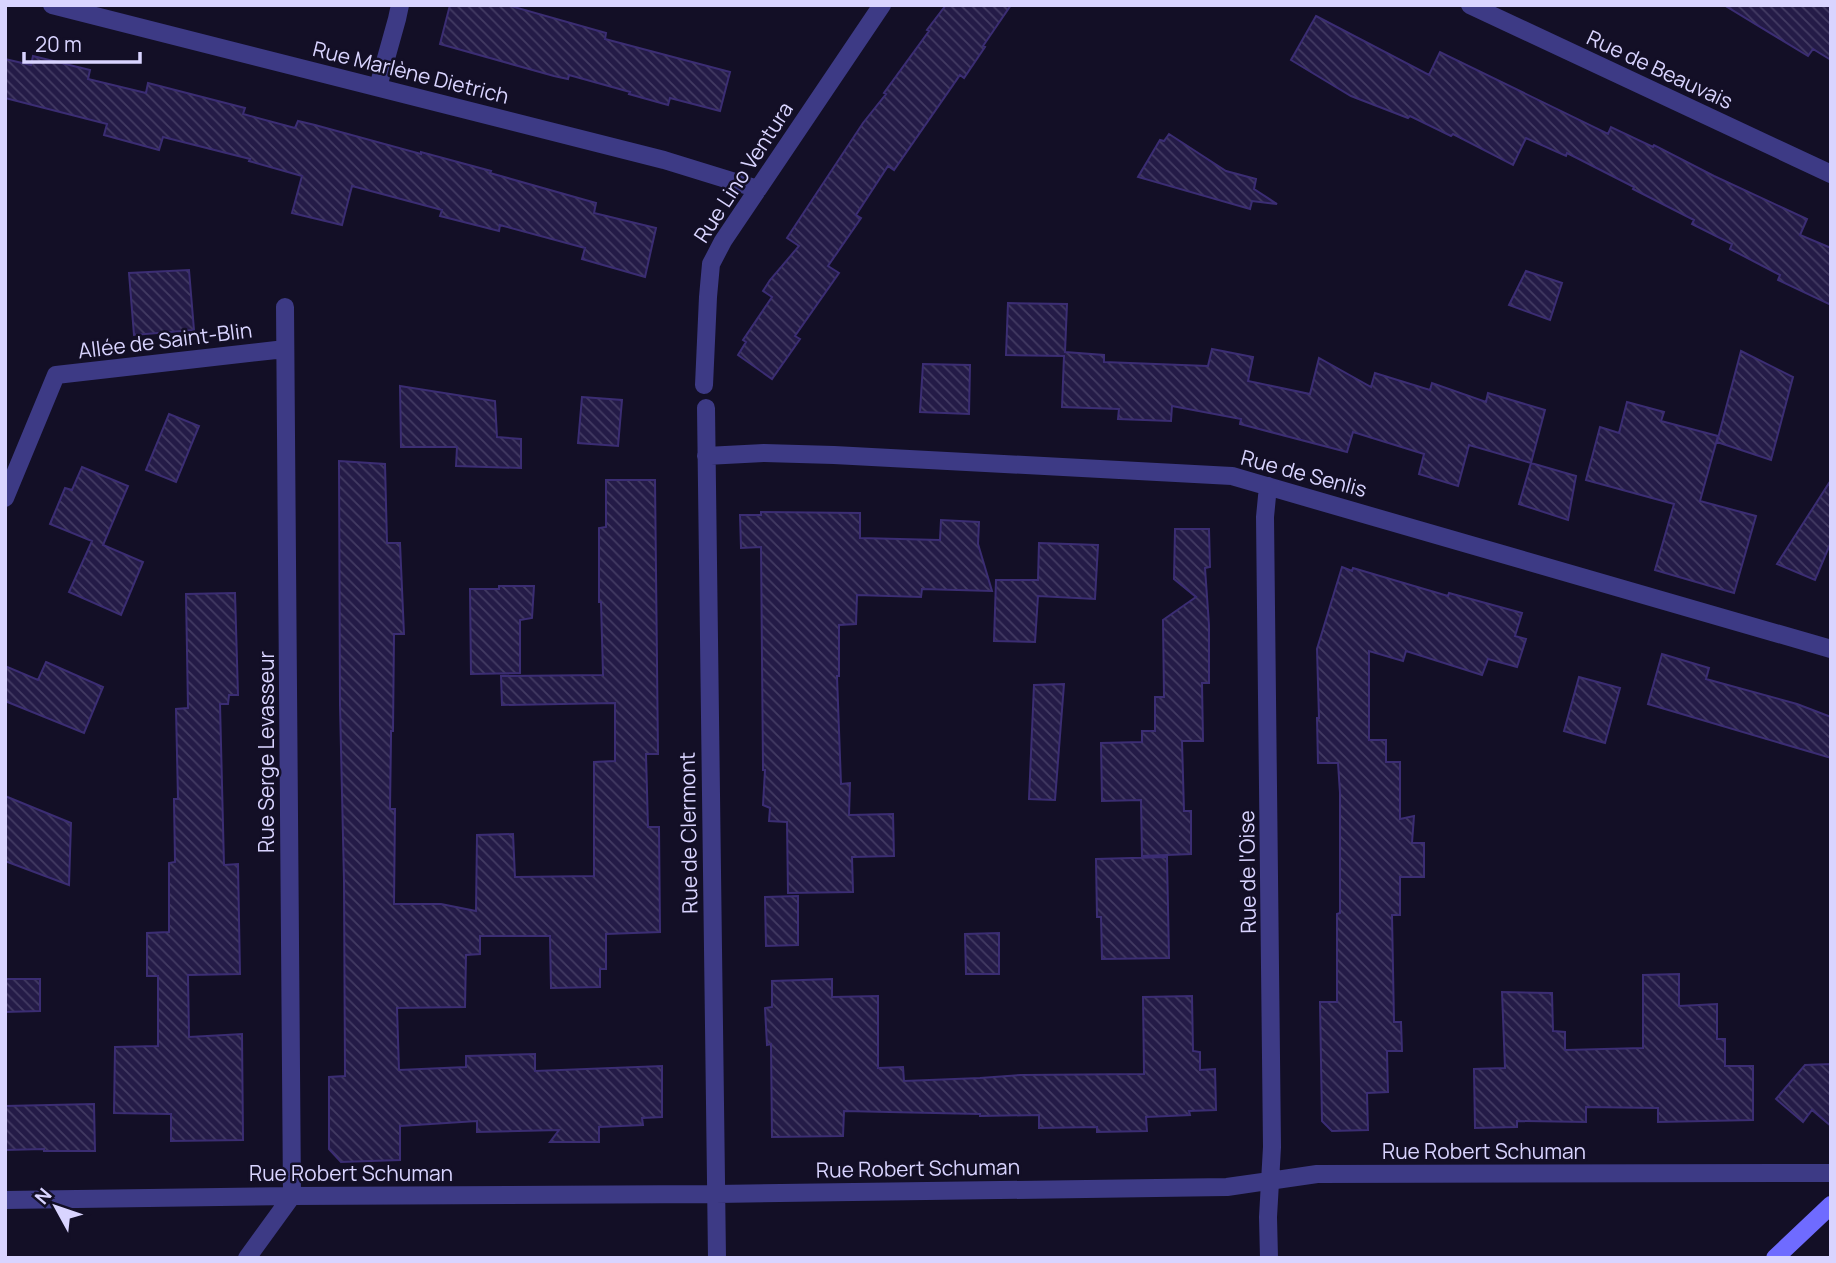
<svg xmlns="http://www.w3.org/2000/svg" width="1836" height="1263" font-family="Manrope,sans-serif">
  <defs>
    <pattern id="building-back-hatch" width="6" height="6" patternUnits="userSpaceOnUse" patternTransform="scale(1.75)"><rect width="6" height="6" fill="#241b47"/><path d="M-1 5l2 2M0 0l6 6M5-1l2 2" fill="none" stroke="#433b63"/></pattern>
  </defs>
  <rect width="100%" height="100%" fill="#130f26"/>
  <!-- building -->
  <path fill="url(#building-back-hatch)" stroke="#3b2d73" stroke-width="2" d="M 450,5 L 507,5 L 606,33 L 605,39 L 730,72 L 720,111 L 670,98 L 668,105 L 629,94 L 630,92 L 569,75 L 568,79 L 554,76 L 440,44 Z
    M 946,5 L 1011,5 L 983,46 L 985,47 L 964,78 L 960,75 L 894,170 L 888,166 L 856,215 L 861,218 L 828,266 L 839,273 L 795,336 L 800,339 L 772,379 L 738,355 L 746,342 L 743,340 L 772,297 L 763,291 L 770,280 L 799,246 L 787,238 L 863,123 L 886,94 L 884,93 L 929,31 L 927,30 Z
    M 1724,5 L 1831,5 L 1831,60 L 1813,49 L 1808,56 Z
    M 1316,16 L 1429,75 L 1440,52 L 1608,134 L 1611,127 L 1653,147 L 1654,145 L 1714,176 L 1807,219 L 1800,235 L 1831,248 L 1831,305 L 1778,280 L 1780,275 L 1730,249 L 1732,244 L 1692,224 L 1694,220 L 1633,189 L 1634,187 L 1567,153 L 1566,156 L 1526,138 L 1513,165 L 1453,134 L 1451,136 L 1410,116 L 1408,118 L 1351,96 L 1291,60 Z
    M 33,56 L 90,70 L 88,79 L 146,93 L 148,83 L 245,108 L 243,114 L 295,128 L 298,121 L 315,125 L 421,154 L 421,152 L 491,171 L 490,173 L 596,203 L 594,213 L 656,228 L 645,277 L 582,259 L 585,248 L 500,225 L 499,231 L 440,216 L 442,210 L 352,186 L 342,225 L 292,213 L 302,176 L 249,161 L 250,159 L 163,137 L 159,150 L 104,135 L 107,124 L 5,98 L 5,59 L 31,65 Z
    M 1169,134 L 1226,171 L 1256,179 L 1254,189 L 1277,204 L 1252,201 L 1250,209 L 1138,177 L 1160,140 L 1164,141 Z
    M 189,270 L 194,330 L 134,335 L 129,273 Z
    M 1526,271 L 1562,283 L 1550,320 L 1509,305 Z
    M 1008,303 L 1067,304 L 1065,352 L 1104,355 L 1104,362 L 1208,366 L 1212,349 L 1253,357 L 1248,381 L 1310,394 L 1319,358 L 1371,387 L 1375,373 L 1430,390 L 1432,383 L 1486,402 L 1488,393 L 1545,410 L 1531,463 L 1469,445 L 1458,486 L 1419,474 L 1424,454 L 1353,432 L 1347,452 L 1240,424 L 1241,419 L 1172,406 L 1171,421 L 1118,419 L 1119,409 L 1062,407 L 1064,356 L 1006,355 Z
    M 1741,351 L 1793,377 L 1771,460 L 1717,442 Z
    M 923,364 L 970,365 L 969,414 L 920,412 Z
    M 400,386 L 495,401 L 497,437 L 521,439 L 521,468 L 456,466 L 457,447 L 401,447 Z
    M 582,397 L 622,400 L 618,446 L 578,443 Z
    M 1627,402 L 1664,412 L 1661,421 L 1718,436 L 1700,501 L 1756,516 L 1734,593 L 1655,570 L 1674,504 L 1586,480 L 1600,427 L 1619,433 Z
    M 169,414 L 199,426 L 176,482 L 146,470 Z
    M 339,461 L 385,464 L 387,543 L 400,543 L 404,634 L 394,634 L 393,731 L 391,731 L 391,737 L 390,809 L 395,809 L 394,904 L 441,904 L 476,911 L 477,835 L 513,834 L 515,877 L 594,876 L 594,762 L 615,761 L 615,703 L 502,705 L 501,676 L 603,675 L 601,602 L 599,602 L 599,528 L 606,527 L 606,480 L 655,480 L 658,754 L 646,754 L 648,827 L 659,827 L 660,932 L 606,934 L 606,969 L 600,969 L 600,987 L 551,988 L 550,936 L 480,936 L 480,954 L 466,955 L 465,1007 L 397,1008 L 399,1070 L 466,1067 L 466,1056 L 535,1054 L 535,1071 L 662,1066 L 662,1117 L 642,1118 L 643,1125 L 599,1127 L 599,1142 L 550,1142 L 559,1130 L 477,1132 L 477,1121 L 400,1126 L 400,1160 L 341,1162 L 329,1149 L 329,1077 L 345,1076 L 344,881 L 340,705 Z
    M 1531,463 L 1576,476 L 1568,520 L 1519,504 Z
    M 82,467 L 128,486 L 103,545 L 143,562 L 121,615 L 69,592 L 92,541 L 50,524 L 65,488 L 72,490 Z
    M 1831,480 L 1831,542 L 1815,580 L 1777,564 Z
    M 761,512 L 860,513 L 860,538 L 940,540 L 941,520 L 979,522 L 978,544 L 992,591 L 922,589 L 921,597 L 857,595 L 856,624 L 839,625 L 839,676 L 837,676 L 841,784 L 850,783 L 849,815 L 893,814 L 894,856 L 852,857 L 853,892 L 788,893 L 787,822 L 769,821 L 770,808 L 763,805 L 765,770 L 763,770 L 761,547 L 741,548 L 740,515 L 761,515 Z
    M 1175,529 L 1209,529 L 1210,567 L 1205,568 L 1209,625 L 1209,683 L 1202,683 L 1203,741 L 1182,741 L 1184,811 L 1191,811 L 1191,854 L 1142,856 L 1141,800 L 1102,801 L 1101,743 L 1142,742 L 1142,731 L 1155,731 L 1155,697 L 1164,697 L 1163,620 L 1196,597 L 1174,579 Z
    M 1039,543 L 1098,545 L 1095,599 L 1038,596 L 1035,642 L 994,641 L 996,580 L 1038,580 Z
    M 1342,567 L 1352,571 L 1353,568 L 1448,596 L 1449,593 L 1522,613 L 1515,636 L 1526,639 L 1517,667 L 1488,659 L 1482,675 L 1406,651 L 1403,661 L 1369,651 L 1369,740 L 1386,740 L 1386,762 L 1400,762 L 1400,819 L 1414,816 L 1412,843 L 1424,843 L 1424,877 L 1400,877 L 1400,915 L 1392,915 L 1394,1022 L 1401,1022 L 1402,1051 L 1387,1051 L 1388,1092 L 1367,1093 L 1368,1130 L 1332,1131 L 1322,1121 L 1320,1002 L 1337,1002 L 1337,914 L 1340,913 L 1340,793 L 1338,763 L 1318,763 L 1317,718 L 1319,718 L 1317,649 Z
    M 499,586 L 534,586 L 532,618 L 520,620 L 520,673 L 471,674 L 470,589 L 499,589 Z
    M 235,593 L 238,695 L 229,695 L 228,704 L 220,704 L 224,865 L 238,864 L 240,974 L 188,975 L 189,1037 L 242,1034 L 243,1140 L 171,1141 L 171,1114 L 114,1113 L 115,1047 L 158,1046 L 158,976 L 147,976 L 147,933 L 169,932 L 169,863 L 175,862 L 174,799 L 178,799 L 176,709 L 188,708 L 186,594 Z
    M 1662,654 L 1709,668 L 1706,679 L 1797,704 L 1831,717 L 1831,758 L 1648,704 Z
    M 46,662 L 103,687 L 84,733 L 5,701 L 5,666 L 38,680 Z
    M 1579,677 L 1620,688 L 1605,743 L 1564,731 Z
    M 1064,684 L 1055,800 L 1029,799 L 1034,685 Z
    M 5,796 L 71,823 L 69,885 L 5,861 Z
    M 1167,857 L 1169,958 L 1102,959 L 1101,917 L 1097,917 L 1096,859 Z
    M 798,896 L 798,945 L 766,946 L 765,897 Z
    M 999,933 L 999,974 L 966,974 L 965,934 Z
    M 1679,974 L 1679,1006 L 1717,1004 L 1717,1039 L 1725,1039 L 1725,1066 L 1753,1066 L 1753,1120 L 1658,1122 L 1658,1108 L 1586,1107 L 1586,1122 L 1517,1121 L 1517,1127 L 1475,1128 L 1474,1069 L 1505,1068 L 1502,992 L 1552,993 L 1553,1031 L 1565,1032 L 1565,1050 L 1643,1048 L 1643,975 Z
    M 5,979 L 40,979 L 40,1011 L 5,1012 Z
    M 832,979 L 832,997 L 878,996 L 878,1068 L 903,1067 L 904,1081 L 980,1078 L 1021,1075 L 1144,1074 L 1143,997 L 1192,996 L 1193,1051 L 1200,1052 L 1200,1070 L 1215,1069 L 1216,1110 L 1189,1111 L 1190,1115 L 1146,1117 L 1147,1131 L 1097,1132 L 1097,1127 L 1039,1128 L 1039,1115 L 980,1116 L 980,1114 L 844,1111 L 843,1136 L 772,1137 L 771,1044 L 767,1045 L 765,1008 L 772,1007 L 772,981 Z
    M 1831,1064 L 1831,1126 L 1812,1110 L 1803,1122 L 1776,1099 L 1805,1065 Z
    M 94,1104 L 95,1151 L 44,1151 L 44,1149 L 5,1150 L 5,1106 Z"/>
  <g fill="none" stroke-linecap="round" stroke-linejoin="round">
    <!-- street -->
    <path stroke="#3d3a85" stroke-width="18" d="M 52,5 L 664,160 L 758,189
      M 1470,5 L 1831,174
      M 378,87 L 397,19 L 400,5
      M 704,385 L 708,297 L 711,264 L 723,241 L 882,5
      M 706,408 L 717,1258
      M 706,456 L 764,453 L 834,455 L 1232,476 L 1831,649
      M 1268,486 L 1265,517 L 1272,1147 L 1268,1217 L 1269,1258
      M 5,498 L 56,375 L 285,349
      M 5,1200 L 292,1196 L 716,1194 L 1227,1187 L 1317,1174 L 1831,1173
      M 247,1258 L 292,1196 L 285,307"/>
    <!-- secondary -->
    <path stroke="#6f6bff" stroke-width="18" d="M 1775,1258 L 1831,1205"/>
  </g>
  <g text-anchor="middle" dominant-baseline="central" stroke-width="5" stroke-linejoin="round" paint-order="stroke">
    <!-- street labels -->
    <g font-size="21" fill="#d9d4ff" stroke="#130f26">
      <text transform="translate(1660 69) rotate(25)">Rue de Beauvais</text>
      <text transform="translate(411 72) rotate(14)">Rue Marlène Dietrich</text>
      <text transform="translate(743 172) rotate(-57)">Rue Lino Ventura</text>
      <text transform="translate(165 340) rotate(-7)">Allée de Saint-Blin</text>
      <text transform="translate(1304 473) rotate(15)">Rue de Senlis</text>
      <text transform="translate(266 752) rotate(-90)">Rue Serge Levasseur</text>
      <text transform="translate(688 833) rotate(-91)">Rue de Clermont</text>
      <text transform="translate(1247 872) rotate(-91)">Rue de l'Oise</text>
      <text x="1484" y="1151">Rue Robert Schuman</text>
      <text transform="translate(918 1168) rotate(-1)">Rue Robert Schuman</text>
      <text x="351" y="1173">Rue Robert Schuman</text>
    </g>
  </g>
  <!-- border -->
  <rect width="1836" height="1263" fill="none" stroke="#d9d4ff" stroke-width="14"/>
  <!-- north arrow -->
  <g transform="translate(56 1207) rotate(310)" stroke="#130f26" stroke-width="5" paint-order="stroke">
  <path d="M0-5L12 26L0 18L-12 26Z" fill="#d9d4ff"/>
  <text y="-10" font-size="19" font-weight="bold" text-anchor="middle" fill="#d9d4ff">N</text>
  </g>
  <!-- scale -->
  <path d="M24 52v10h116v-10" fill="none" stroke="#d9d4ff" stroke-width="3.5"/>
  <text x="35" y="52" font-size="21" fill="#d9d4ff" stroke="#130f26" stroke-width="5" paint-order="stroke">20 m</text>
</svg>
